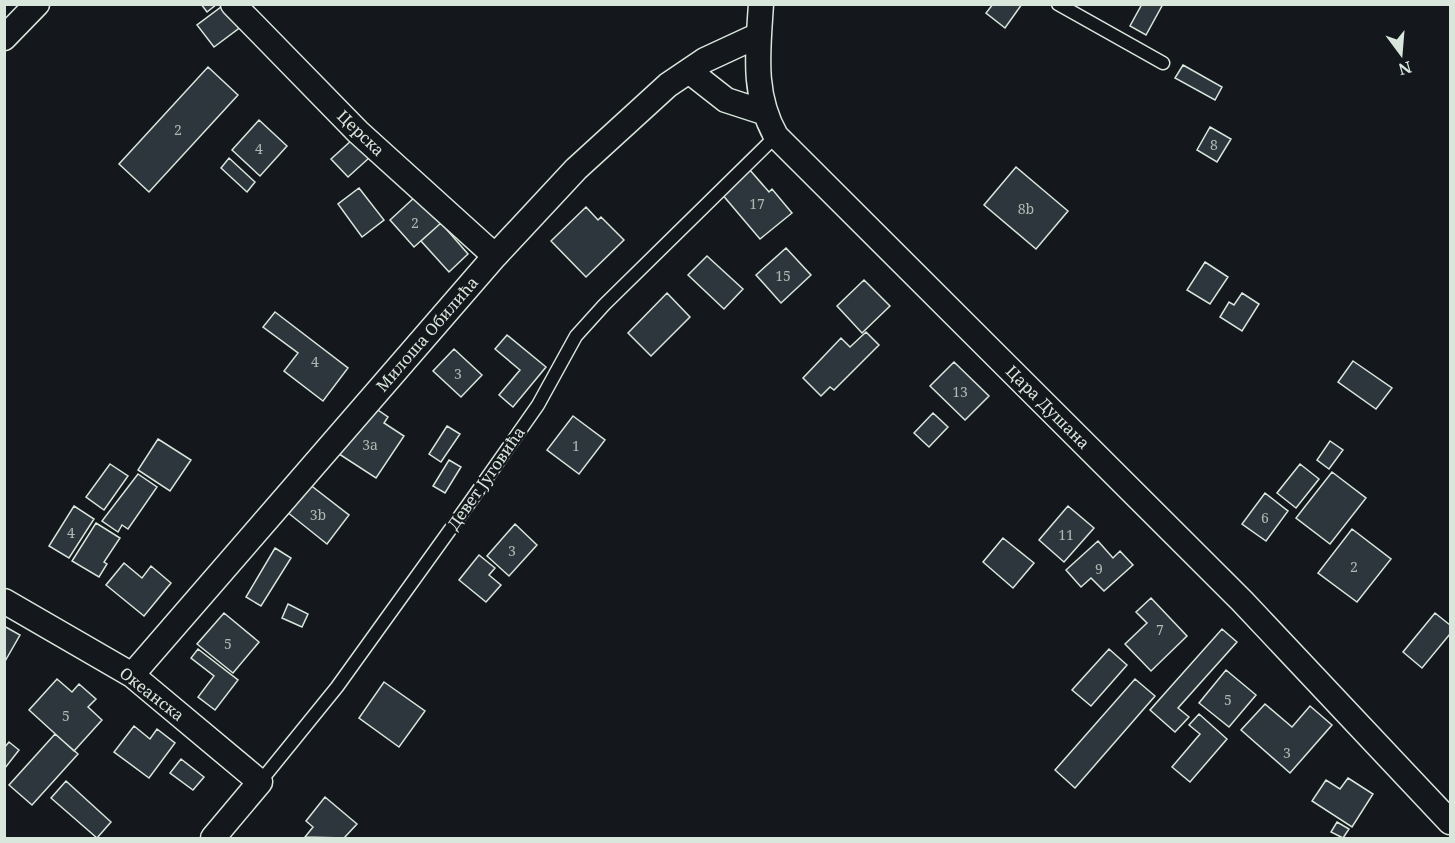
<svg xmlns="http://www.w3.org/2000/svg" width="1455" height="843" font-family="'Noto Serif',serif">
  <rect width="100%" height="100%" fill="#14181c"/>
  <!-- building -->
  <path fill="#2c363c" stroke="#d8e6dc" stroke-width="1.5" d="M 201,4 L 217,4 L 207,12 Z
    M 225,4 L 242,26 L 214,47 L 197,25 Z
    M 993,4 L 1022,4 L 1005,28 L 986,13 Z
    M 1142,4 L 1163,4 L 1146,35 L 1130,26 Z
    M 1183,65 L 1222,87 L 1215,100 L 1175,78 Z
    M 208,67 L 238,95 L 149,192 L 119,164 Z
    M 259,120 L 287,146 L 260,176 L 232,150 Z
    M 1210,127 L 1231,139 L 1217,162 L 1197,150 Z
    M 353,139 L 369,158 L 348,177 L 331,159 Z
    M 229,158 L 255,182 L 247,192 L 221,168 Z
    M 1016,167 L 1068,211 L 1036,249 L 984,205 Z
    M 749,169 L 769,192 L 772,189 L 792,213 L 760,239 L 721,193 Z
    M 359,188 L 384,220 L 362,237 L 338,204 Z
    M 416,196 L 441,223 L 414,247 L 390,220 Z
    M 586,207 L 598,220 L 601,217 L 624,240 L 586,277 L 551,241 Z
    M 441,223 L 468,254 L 449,272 L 421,241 Z
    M 786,248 L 811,275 L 781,303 L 756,275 Z
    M 707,256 L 743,289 L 724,309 L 688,275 Z
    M 1205,262 L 1228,277 L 1210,304 L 1187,290 Z
    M 864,280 L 890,306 L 862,333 L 837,306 Z
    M 667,293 L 690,317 L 651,356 L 628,333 Z
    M 1242,293 L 1259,304 L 1242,331 L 1220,317 L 1229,302 L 1234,305 Z
    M 275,312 L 348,368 L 323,401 L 284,371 L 298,353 L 263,327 Z
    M 866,332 L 879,345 L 834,390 L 830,387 L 821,396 L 803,378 L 841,338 L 850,347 Z
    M 507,335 L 546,367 L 513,407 L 499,395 L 520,370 L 495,349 Z
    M 454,349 L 482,375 L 461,397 L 433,371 Z
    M 1353,361 L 1392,388 L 1376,409 L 1338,382 Z
    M 954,362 L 989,396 L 965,420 L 930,386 Z
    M 372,406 L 388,417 L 384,423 L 404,436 L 376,478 L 336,452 Z
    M 933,413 L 948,427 L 929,447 L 914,433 Z
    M 573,416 L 605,440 L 579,474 L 547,450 Z
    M 447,426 L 460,434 L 441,462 L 429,454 Z
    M 158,439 L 191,460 L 170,491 L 138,470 Z
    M 1330,441 L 1343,450 L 1329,469 L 1317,460 Z
    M 449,460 L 461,467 L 445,493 L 433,486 Z
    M 110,464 L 128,476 L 104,510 L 86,497 Z
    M 1300,464 L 1319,479 L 1296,508 L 1277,493 Z
    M 1332,472 L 1366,498 L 1330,544 L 1296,518 Z
    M 138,474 L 157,487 L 128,529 L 122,525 L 118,532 L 102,521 Z
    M 309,484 L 349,515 L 327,544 L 287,512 Z
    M 1265,493 L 1288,511 L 1266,541 L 1242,524 Z
    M 74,506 L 94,519 L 69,558 L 49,546 Z
    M 1068,506 L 1094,528 L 1064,562 L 1039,540 Z
    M 96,523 L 120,538 L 104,562 L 107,564 L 99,577 L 72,561 Z
    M 515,524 L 537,545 L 509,576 L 487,556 Z
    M 1352,529 L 1391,559 L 1357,602 L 1318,573 Z
    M 1003,538 L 1034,563 L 1013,588 L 983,562 Z
    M 1098,541 L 1113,558 L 1120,551 L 1133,565 L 1104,591 L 1091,578 L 1081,587 L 1066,570 Z
    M 275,548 L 291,558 L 261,606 L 246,597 Z
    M 479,555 L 495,568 L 489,575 L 501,585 L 486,602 L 459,580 Z
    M 124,563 L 142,578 L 151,566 L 171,583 L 144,616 L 106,585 Z
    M 1151,598 L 1187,636 L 1151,671 L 1125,644 L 1147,623 L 1136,612 Z
    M 288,604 L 308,614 L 302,627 L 282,618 Z
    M 224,613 L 259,642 L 233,673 L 197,644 Z
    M 1435,613 L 1450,625 L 1450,634 L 1422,668 L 1403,652 Z
    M 4,626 L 20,635 L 4,663 Z
    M 1222,629 L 1237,642 L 1178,708 L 1189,717 L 1175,732 L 1150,710 Z
    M 198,649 L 238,680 L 215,710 L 198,697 L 214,676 L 191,658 Z
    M 1109,649 L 1127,665 L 1091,706 L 1072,690 Z
    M 1226,670 L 1256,695 L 1229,727 L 1199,703 Z
    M 57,679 L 72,692 L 79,684 L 96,699 L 88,707 L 102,720 L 74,751 L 29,710 Z
    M 1135,679 L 1155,696 L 1075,788 L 1055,770 Z
    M 384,682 L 425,711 L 399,747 L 359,718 Z
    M 1265,704 L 1292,727 L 1310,706 L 1332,725 L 1290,773 L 1241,730 Z
    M 1199,714 L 1227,739 L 1190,782 L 1172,767 L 1200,734 L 1189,725 Z
    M 134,726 L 150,739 L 157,729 L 175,743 L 149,778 L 114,752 Z
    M 55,734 L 78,754 L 32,805 L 9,785 Z
    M 9,742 L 19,750 L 5,768 L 4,748 Z
    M 181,759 L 204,777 L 193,790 L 170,773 Z
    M 1348,778 L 1373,794 L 1352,827 L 1312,801 L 1326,780 L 1340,789 Z
    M 66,781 L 111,822 L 97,838 L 51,798 Z
    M 325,797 L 357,824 L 344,838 L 305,837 L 313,827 L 306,821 Z
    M 1337,822 L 1349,829 L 1343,838 L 1331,832 Z"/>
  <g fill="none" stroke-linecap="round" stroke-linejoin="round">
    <!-- lane casing -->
    <g stroke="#d8e6dc" stroke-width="15">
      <path id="lane" d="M 1058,4 L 1163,63
        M 260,782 L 337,687 L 470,502 L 538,405 L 576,336 L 604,305 L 776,136"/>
    </g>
    <!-- street casing -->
    <g stroke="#d8e6dc" stroke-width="27">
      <path id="street" d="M 233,4 L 358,132 L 495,256
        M 761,4 C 758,51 752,94 776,136 L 1242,601 L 1450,822
        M 4,38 L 37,4
        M 689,71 L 726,100 L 763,112
        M 4,601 L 132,675 L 260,782 L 213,838
        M 132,675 L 495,256 L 576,169 L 668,85 L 705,60 L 759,35"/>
    </g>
    <!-- lane -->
    <use href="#lane" stroke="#14181c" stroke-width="12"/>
    <!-- street -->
    <use href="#street" stroke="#14181c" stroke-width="24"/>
  </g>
  <g text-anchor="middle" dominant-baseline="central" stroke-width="4.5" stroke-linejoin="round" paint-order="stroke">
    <!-- number labels -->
    <g font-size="14" fill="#adbab4">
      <text x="178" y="129">2</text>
      <text x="1214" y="144">8</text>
      <text x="259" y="148">4</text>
      <text x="757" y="203">17</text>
      <text x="1026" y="208">8b</text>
      <text x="415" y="222">2</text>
      <text x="783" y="275">15</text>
      <text x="315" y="361">4</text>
      <text x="458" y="373">3</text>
      <text x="960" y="391">13</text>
      <text x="370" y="444">3a</text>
      <text x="576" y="445">1</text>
      <text x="318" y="514">3b</text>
      <text x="1265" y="517">6</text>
      <text x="71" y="532">4</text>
      <text x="1066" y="534">11</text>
      <text x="512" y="550">3</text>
      <text x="1354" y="566">2</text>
      <text x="1099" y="568">9</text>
      <text x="1160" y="629">7</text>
      <text x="228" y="643">5</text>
      <text x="1228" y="699">5</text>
      <text x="66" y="715">5</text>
      <text x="1287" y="752">3</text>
    </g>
    <!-- street labels -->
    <g font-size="16" fill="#d8e6dc" stroke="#14181c">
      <text transform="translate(361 133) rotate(44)">Церска</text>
      <text transform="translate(427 334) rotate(-49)">Милоша Обилића</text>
      <text transform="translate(1048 407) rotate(45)">Цара Душана</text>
      <text transform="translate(486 478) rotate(-55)">Девет Југовића</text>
      <text transform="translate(152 694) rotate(38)">Океанска</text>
    </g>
  </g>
  <!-- border -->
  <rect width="1455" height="843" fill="none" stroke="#d8e6dc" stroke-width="12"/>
  <!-- north arrow -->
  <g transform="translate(1401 54) rotate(164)" stroke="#14181c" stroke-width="4.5" paint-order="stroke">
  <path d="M0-4.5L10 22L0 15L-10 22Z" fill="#d8e6dc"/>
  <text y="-9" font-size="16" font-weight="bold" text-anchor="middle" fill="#d8e6dc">N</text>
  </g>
</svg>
